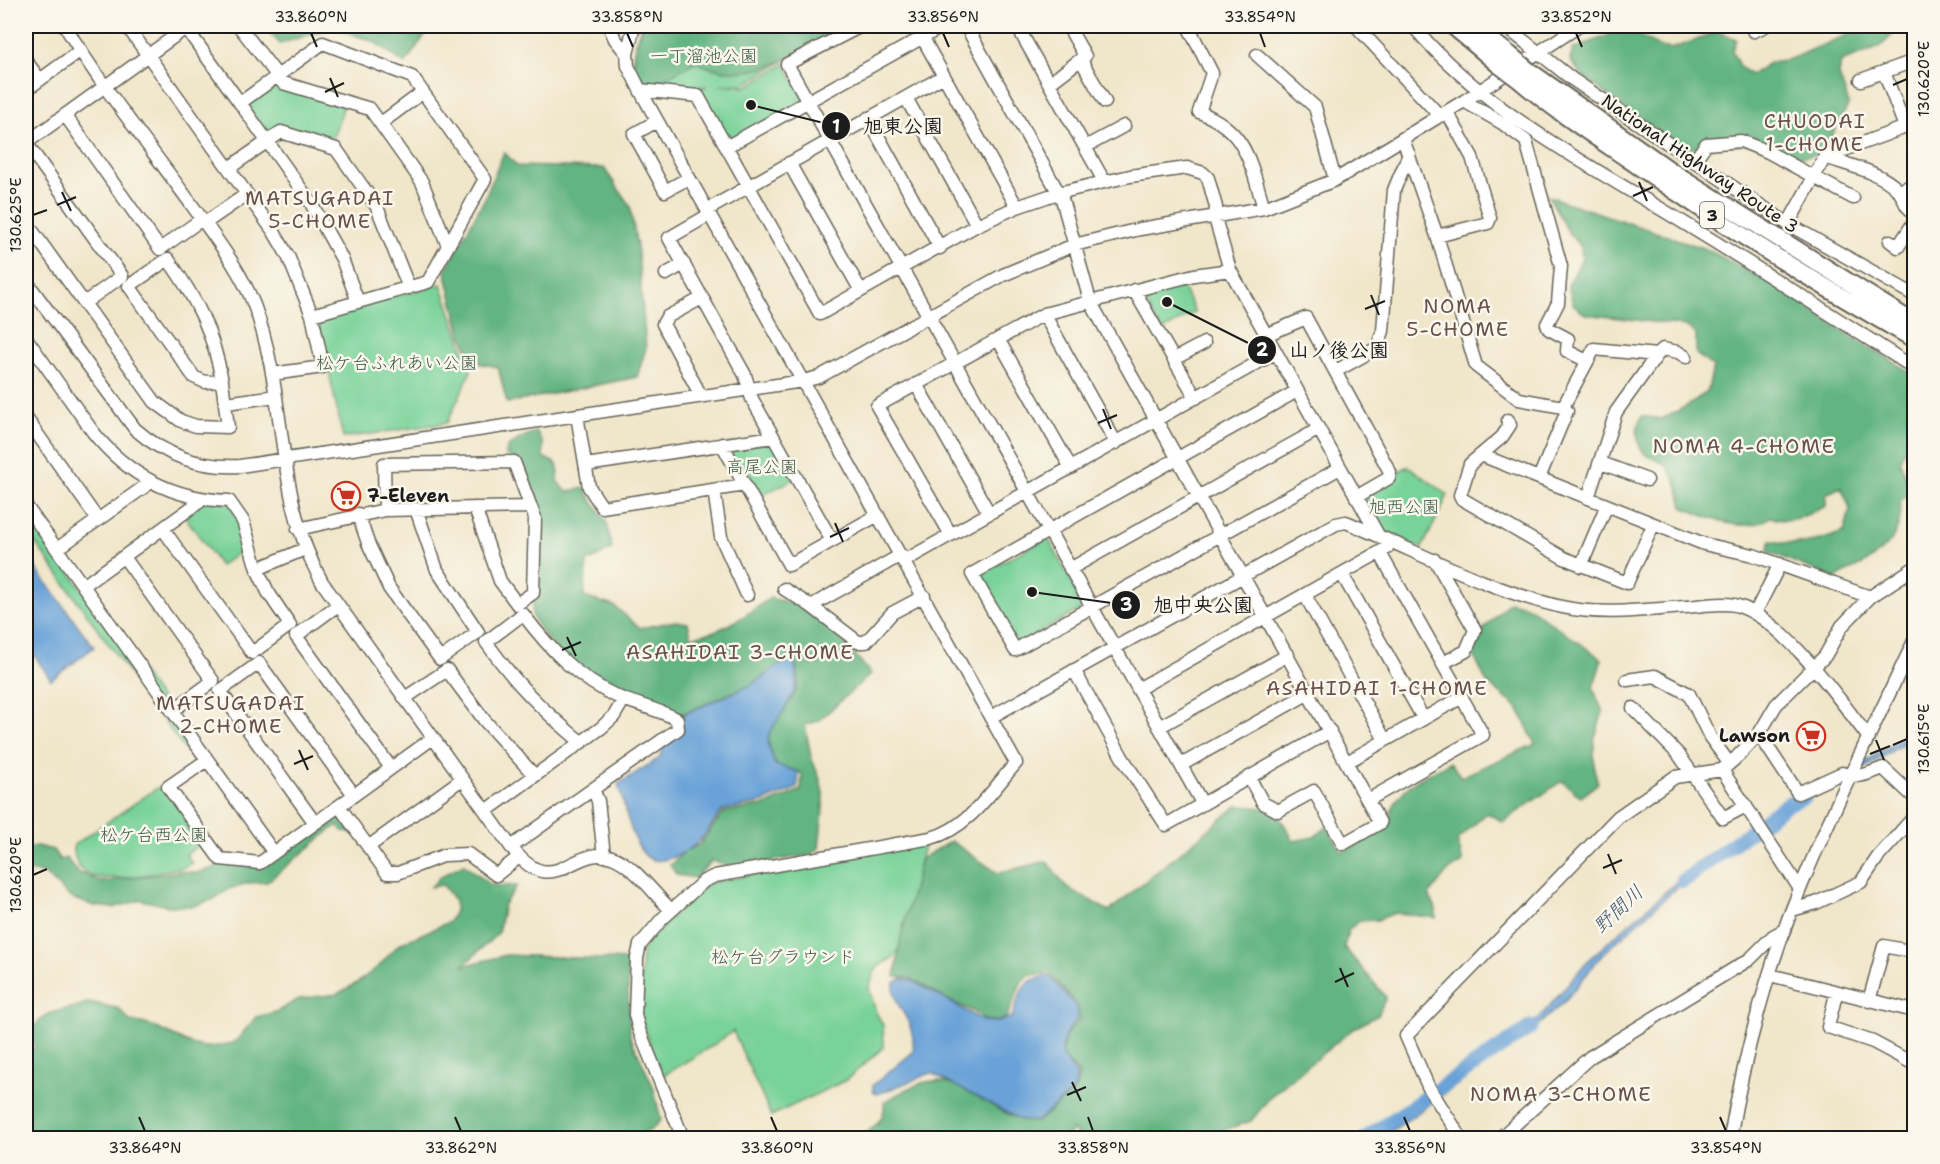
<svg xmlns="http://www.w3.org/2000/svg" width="1940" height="1164" font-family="'Shantell Sans','Klee One',sans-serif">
  <rect width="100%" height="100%" fill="#fbf7ec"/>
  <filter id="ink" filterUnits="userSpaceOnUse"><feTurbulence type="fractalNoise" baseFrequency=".0167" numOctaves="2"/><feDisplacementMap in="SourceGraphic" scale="12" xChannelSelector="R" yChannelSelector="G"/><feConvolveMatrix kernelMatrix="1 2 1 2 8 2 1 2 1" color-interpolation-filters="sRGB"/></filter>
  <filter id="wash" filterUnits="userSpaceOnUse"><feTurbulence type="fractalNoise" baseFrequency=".008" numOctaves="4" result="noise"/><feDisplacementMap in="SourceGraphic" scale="24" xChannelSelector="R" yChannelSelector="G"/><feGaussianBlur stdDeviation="1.35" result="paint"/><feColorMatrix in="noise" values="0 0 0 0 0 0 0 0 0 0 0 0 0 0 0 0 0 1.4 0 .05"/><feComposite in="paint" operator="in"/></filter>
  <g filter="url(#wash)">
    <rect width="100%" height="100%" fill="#f0e6ca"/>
    <!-- green -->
    <path fill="#78d299" stroke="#4a775a" stroke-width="1.5" d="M 641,26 L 843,26 L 745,84 L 721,85 L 746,87 L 785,64 L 805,101 L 727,144 L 696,90 L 707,86 C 654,90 615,95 641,26 Z
      M 273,84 L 344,106 L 331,143 L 268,136 L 244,103 Z
      M 1180,282 L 1195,312 L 1162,331 L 1139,292 Z
      M 441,284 L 471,371 L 447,423 L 343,438 L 317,316 Z
      M 771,438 L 794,479 L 754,499 L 723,445 Z
      M 1408,466 L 1448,495 L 1422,548 L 1383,533 L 1361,495 Z
      M 202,501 L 229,502 L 242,522 L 247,547 L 220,566 L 184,515 Z
      M 26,511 L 203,758 L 195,764 L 26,530 Z
      M 1048,538 L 1085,607 L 1016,645 L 977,575 Z
      M 163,784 L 205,841 L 186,854 L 192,863 L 182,868 C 150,871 71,900 74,845 Z
      M 925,841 L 897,955 L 876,968 L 869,988 L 876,1012 L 883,1025 L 884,1047 L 846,1080 L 771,1116 L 733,1031 C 710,1049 686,1061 662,1076 L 639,1015 L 642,952 L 650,937 L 709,883 Z"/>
    <!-- forest -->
    <path fill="#62b481" stroke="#3f684e" stroke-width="1.5" d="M 263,26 L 431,26 L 405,64 L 374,42 L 333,27 L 280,44 Z
      M 642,26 L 843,26 C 795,56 752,88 695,62 L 650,86 L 634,69 L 635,48 Z
      M 1868,26 L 1901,26 L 1880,47 L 1841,62 L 1839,75 L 1849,104 L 1822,154 L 1792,158 L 1753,143 L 1686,149 L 1624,109 L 1580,73 L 1570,60 L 1573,49 L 1614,33 L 1632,32 L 1661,47 L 1671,49 L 1718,32 L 1736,39 L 1732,51 L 1739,66 L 1751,75 L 1771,62 L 1790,59 Z
      M 504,152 L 517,166 L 604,168 L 630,206 L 638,253 L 646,348 L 637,377 L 507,403 L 498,367 L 473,362 L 460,331 L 445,271 L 485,198 Z
      M 1548,196 L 1706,249 L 1770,282 L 1855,339 L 1914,374 L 1914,446 L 1905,449 L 1900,461 L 1912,493 L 1900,501 C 1905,531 1886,552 1861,565 C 1852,570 1844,572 1836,579 L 1767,551 L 1771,541 C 1797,547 1821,542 1845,531 L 1850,508 L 1841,487 L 1826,494 L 1826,506 C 1806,515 1791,525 1770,517 C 1748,536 1707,518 1683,507 C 1680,493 1676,475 1664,464 C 1659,460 1652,459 1647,455 C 1635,446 1635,428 1642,416 L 1662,419 L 1689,405 L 1708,390 L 1713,367 L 1696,354 L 1696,334 L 1686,326 L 1585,314 L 1573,304 L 1568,285 L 1582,259 L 1581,247 C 1563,229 1561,216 1548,196 Z
      M 537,432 L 543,444 L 543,457 L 557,464 L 559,474 L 557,481 L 567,492 L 584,488 L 607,523 L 612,549 L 587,562 L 584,597 L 614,606 L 640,628 L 675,621 L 688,623 L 691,637 C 722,633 745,616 770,598 L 796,604 L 840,637 L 871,674 L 818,721 L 805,725 L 811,757 L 820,779 L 824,798 L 819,848 L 810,855 L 732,867 L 712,861 L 695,878 L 677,875 L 670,865 L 685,851 L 699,845 L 724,812 L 763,806 L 801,790 L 802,773 L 776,765 C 772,755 766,743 770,732 C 781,704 811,695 792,656 L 751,685 L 682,714 C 658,713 603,688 583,674 C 568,663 536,630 532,614 L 540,515 L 513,458 L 506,455 L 507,448 C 516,440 524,435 537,432 Z
      M 1509,602 L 1527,606 L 1602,659 L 1593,688 L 1603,712 L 1594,740 L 1594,769 L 1598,783 L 1581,797 L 1562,781 L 1503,822 L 1487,813 L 1457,840 L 1463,862 L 1447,872 L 1429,895 L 1436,909 L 1436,918 L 1395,913 L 1377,920 L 1360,921 L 1349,929 L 1344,947 L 1386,997 L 1378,1015 L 1353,1029 L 1272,1095 L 1251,1121 L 1200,1138 L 1081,1138 L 1072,1130 L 1066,1138 L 859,1138 C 871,1130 887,1119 884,1102 C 897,1095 911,1085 926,1082 C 963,1074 999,1122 1037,1122 L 1075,1090 L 1079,1074 L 1063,1056 C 1063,1039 1066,1031 1080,1020 L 1078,1006 L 1049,973 L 1029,975 L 1021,983 L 1007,1017 L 999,1021 L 984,1020 L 977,1013 L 944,998 L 911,978 L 895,977 L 901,936 L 921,859 L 951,841 L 998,873 L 1047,861 L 1066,887 L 1109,911 L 1237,806 C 1271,807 1279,810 1293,841 L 1314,837 L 1327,827 L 1342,852 L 1387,829 C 1393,788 1416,781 1450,762 L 1461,777 L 1535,744 L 1518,708 L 1487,683 L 1472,651 L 1483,630 Z
      M 338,813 L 355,834 L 343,831 L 337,825 L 267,882 L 248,883 L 229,889 L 214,899 L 194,906 L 168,906 L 141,900 L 113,908 L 94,906 L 71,898 L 44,873 L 26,871 L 26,848 L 37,846 L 53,850 L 60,860 L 66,858 L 78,872 L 103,882 L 181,871 L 197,873 L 214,868 L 220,862 L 260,867 Z
      M 464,864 L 491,885 L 517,886 L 504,904 L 498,933 L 463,966 L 506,955 L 627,960 L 630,1036 L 653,1086 L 661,1120 L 651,1130 L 633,1138 L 26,1138 L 26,1052 L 35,1047 L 31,1031 C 44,1012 55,1011 76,1007 C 80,1006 85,1003 89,1003 C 97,1002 108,1008 118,1008 L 131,1022 C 159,1022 181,1046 206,1047 C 215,1047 226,1044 235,1042 L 256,1017 L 276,1012 L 299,999 L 337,994 L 357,983 L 380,965 L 399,944 L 449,922 L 455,911 L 455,901 L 443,885 L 431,887 L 441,876 Z"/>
    <!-- water -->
    <path fill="#69a2d8" stroke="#425f7a" stroke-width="1.5" d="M 26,555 L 94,647 L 51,680 L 26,643 Z
      M 792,656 C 804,687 792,696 777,721 C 775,725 771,728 769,733 C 766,744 772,755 775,765 L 799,772 L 797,788 L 758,804 L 723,810 C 715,820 708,831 700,840 C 690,852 656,870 644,854 C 630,836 625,806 618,784 L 658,759 L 663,750 L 662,745 L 682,715 L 751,685 Z
      M 1914,730 L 1914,737 L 1840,784 L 1782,810 L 1705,862 L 1602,955 L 1565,1001 L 1525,1037 L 1382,1138 L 1372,1138 L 1425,1099 L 1505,1046 L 1540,1017 L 1589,959 L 1707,855 L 1778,809 L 1840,778 Z
      M 1049,976 L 1076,1006 L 1078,1019 C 1065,1030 1062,1039 1062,1056 L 1077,1075 L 1074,1089 L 1037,1121 L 1023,1121 L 931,1073 L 883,1092 L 876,1094 L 873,1091 L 873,1085 L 913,1052 C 917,1017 891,1008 894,983 L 901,979 L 911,980 L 984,1021 L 999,1022 L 1012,1017 C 1020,993 1022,978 1049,976 Z"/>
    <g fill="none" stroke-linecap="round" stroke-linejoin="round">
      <!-- river -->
      <path stroke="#69a2d8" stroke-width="15" d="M 1683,881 L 1787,804 L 1805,796
        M 1366,1138 L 1531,1027"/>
    </g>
  </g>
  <g filter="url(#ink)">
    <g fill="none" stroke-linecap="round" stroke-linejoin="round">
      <!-- minor casing -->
      <g stroke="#666359" stroke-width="15">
        <path id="minor" d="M 65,26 C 103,89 151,148 194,208 C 216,239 240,269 254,305 C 288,394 274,497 322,582 L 511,847 C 554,903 572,844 612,857 C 634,865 654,894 671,910
          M 127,26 L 274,232 L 288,256 L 312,315 L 323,367 L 272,374
          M 239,26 L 283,83 L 370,109 L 422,182 L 448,246
          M 609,26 L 615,39 L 627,54 L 628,66 L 640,90 L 1016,763 C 992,790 969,828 931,838 L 715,876 L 704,881 L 662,919 L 640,945 L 637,958 L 635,1015 L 639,1030 L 683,1138
          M 861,26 L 787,64 L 1202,803
          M 916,26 L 1017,207
          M 966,26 L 1062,199 L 1090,301 L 1380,823 L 1343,844 L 1314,791 L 1278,811 L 1263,803 L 1249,777
          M 1017,26 L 1104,181
          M 1188,26 L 1212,73 L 1199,112 C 1247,130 1250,163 1264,208
          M 1356,26 L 1440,116
          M 1413,26 C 1484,110 1583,162 1676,218 C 1756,267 1835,317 1914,368
          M 1505,26 L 1572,79 L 1788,224 L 1914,295
          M 1750,26 L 1754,31 L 1765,26
          M 627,54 L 634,26
          M 1257,55 L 1315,107 L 1335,180
          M 1081,60 L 1105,102
          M 26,61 L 40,80
          M 1884,72 L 1905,127
          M 1861,80 L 1914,61
          M 1050,83 L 1085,56 L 1068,26
          M 26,90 L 81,50
          M 640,90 L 698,96 L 820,314 L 977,225 L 1017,207 L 1058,193 L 1130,176 L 1187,168 L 1203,173 L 1208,178 L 1216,207 L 1215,218 L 1230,270 L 1378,535
          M 906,98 L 977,225
          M 1464,101 L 1502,123 L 1526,141 L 1561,266 L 1558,303 L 1547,324 L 1549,329 L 1568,339 L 1567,351 L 1587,361
          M 65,115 L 160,249 L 202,219
          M 868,118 L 940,248
          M 657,121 L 634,134 L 665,191 L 689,178
          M 381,123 L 423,92
          M 1403,139 L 1437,236 L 1476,366 L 1519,399 L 1563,407
          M 26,143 L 186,28 L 240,103
          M 26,143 L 122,276 L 84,303
          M 726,147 L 943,26
          M 1085,147 L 1124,126
          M 1825,157 C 1847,165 1882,172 1898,190 C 1906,199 1903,206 1914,212
          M 1694,161 L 1706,144 L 1741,141 L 1768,152 L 1853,198
          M 789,163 L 861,291
          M 229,168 L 281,132 L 336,149 L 377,207 L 409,288
          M 1898,191 L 1914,185
          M 707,210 L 944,76
          M 709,215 L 669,238 L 745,375 L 752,399 L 832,541
          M 26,222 L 155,402 L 181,421 L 196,426 L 228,427 L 222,381
          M 205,223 L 247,194
          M 1788,224 L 1825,157 L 1914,124
          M 1437,236 L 1488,223 L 1490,218 L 1472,157 L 1447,112
          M 1890,241 L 1898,247 L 1914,222
          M 168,259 C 197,300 213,331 222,381 L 205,382 L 194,377 L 129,286 Z
          M 666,274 L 684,264
          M 26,281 L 135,429 C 166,456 199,468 240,466 L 803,381 L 819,377 L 1003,275 L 1074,245 L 1140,229 L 1264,208 L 1335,180 L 1464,101 L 1579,26
          M 1134,290 L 1196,398
          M 1044,314 L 1116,443
          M 312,315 L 428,282 L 485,179 L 412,77 L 323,43 L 240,103 L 311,203 L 342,259 L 358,302
          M 1266,335 L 1306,318 L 1390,472 L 1389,478 L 1356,497
          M 26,338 L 93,432 C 128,476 173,499 229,501 L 243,521 L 257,569 L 268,592 L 290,625 L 252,653 L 163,529
          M 998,339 L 1071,468
          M 1657,355 L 1663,349 L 1678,352 L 1686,357
          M 1174,359 L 1204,343
          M 1336,371 L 1377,348 L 1383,331 L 1394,190 L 1409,154
          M 916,384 L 989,513
          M 1297,391 L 972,574 L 1015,650 L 1340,468
          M 701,396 L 663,324 L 667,317 L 702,298
          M 226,403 L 276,396
          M 1563,407 L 1594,349 L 1657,355 L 1616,412 L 1588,498
          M 577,415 L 589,487 L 602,507 L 745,485
          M 26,418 L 98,520
          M 1508,420 L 1510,425 L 1502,437 L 1470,464 L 1460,495 L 1462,499 L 1564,558 L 1627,583 L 1653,525
          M 722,444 L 789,565 L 878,515
          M 1481,455 L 1704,544 L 1753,555 L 1870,597
          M 1601,463 L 1647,480
          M 586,465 L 773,437
          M 1539,478 L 1567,411 L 1563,407
          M 714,490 L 721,537 L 747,595
          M 26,506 L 274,853
          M 385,510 L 384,464 L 514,462 L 535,518 L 533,593 L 517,604 L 500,581 L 475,508
          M 358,514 L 368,543 L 389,588 L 440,659 L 478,632 L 437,570 L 416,509
          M 298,529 L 385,510 L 531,507
          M 951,535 L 877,406 L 1044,314 L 1194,275 L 1230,270
          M 57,549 L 151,482
          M 124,557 L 213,681 L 172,711
          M 1435,560 L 1475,630 L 1466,651 L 1443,663
          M 904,561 L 1275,353
          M 1581,566 L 1606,507
          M 257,569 L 305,549
          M 1070,569 L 1319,429
          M 1342,574 L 1423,718
          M 83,586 L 202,500
          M 784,589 L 811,606 L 858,642 L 866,642 L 892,613 L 924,596
          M 1305,595 L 1385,740
          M 338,605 L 296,636 L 391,768
          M 811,606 L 901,555
          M 1755,613 L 1780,564
          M 1074,670 L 1122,757 L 1166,825 L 1330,731
          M 1627,680 L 1655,676 L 1689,694 L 1710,737 L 1729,763
          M 1138,689 L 1387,548
          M 405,698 L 447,670 L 485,721 L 534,775
          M 1633,708 L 1679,755 L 1723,818 L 1746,806
          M 991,717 L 1336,524 L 1346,522 C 1417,551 1487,590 1562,607 C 1602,616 1645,610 1685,607 C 1701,606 1719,602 1735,605 C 1781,616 1841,701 1869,738
          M 1159,727 L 1288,655
          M 1759,734 L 1798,793 L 1842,773 C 1858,779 1868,774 1883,768 L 1914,797
          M 207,760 L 168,787 L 220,859 L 260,863 L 433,738
          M 1347,762 L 1462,697
          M 1181,765 L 1309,693
          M 1722,770 L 1800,889
          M 593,789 L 598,801 L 604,856
          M 1368,800 L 1483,735 L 1380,553
          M 339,806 L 387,873 L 398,873 L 445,855 L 468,854 L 496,875 L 519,857
          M 486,811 L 601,728 L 614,716 L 624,699
          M 315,823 L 220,691 L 259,663 L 354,795
          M 368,847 L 462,779
          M 511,847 L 678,729 L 677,719 C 659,710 639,705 620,698 C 578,679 551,651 523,614 L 486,642 C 516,684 541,709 581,742
          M 1792,910 L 1816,903 L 1861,882 L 1878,857 L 1914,817
          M 1770,975 L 1914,1011
          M 1836,994 L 1828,1027 L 1873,1042 L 1914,1064
          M 1869,1001 L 1884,946 L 1914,952
          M 1461,1138 L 1428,1086 L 1406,1036 L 1618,817 L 1675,777 L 1722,770 L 1737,757 L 1759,734 L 1776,705 L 1825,656 L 1842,626 L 1870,597 L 1914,568
          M 1500,1138 L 1590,1057 L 1750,959 L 1773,936 L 1784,930
          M 1730,1138 C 1744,1056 1768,966 1800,889 C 1834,805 1876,723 1914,641"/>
      </g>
      <!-- highway casing -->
      <g stroke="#666359" stroke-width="20">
        <path id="highway" d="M 1453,26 L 1498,64
          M 1473,26 L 1510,55
          M 1529,71 L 1671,171 L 1914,323
          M 1517,78 C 1552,108 1590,133 1628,159 C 1720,223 1817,284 1914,339"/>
      </g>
      <!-- minor -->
      <use href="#minor" stroke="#fff" stroke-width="12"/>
      <!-- highway -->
      <use href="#highway" stroke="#fff" stroke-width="16"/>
      <!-- highway-bridge casing -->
      <g stroke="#666359" stroke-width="20" stroke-linecap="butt">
        <path id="highway-bridge" d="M 1510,55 L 1529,71
          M 1498,64 L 1517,78"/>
      </g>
      <!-- highway-bridge -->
      <use href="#highway-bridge" stroke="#fff" stroke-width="16"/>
    </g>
  </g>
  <!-- ticks -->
  <path fill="none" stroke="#1c1c1c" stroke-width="2" d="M 311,33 L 317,47M 627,33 L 633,47M 943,33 L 949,47M 1260,33 L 1265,47M 1576,33 L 1582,47M 330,78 L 338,97M 1893,85 L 1907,79M 325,92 L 344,83M 1639,182 L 1647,201M 62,192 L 71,211M 1633,196 L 1653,187M 57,205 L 76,197M 33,215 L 47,210M 1371,295 L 1379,315M 1365,309 L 1385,301M 1103,409 L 1111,429M 1098,423 L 1117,415M 835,523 L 843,542M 830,537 L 849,528M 567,637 L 576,656M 562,650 L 581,642M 1876,740 L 1884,760M 1893,745 L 1907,739M 299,750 L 308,770M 1870,754 L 1890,746M 294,764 L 313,756M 1608,854 L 1616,874M 1603,868 L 1622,860M 33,875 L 47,869M 1340,968 L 1348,987M 1335,982 L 1354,973M 1072,1082 L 1081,1101M 1067,1095 L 1086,1087M 139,1117 L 145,1131M 455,1117 L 461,1131M 771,1117 L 777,1131M 1088,1117 L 1093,1131M 1404,1117 L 1410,1131M 1720,1117 L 1726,1131"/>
  <!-- icons -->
  <defs>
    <g id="supermarket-ring" transform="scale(1.5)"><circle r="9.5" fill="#fbf7ec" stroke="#c8321e" stroke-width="1.5"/><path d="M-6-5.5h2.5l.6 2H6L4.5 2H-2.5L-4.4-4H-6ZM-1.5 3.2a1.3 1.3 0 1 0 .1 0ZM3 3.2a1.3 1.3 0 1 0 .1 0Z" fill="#c8321e"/></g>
  </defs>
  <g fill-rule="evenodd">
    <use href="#supermarket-ring" x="346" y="496"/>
    <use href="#supermarket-ring" x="1811" y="736"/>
  </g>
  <g text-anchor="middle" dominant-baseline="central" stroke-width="5" stroke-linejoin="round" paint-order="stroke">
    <!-- shield labels -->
    <rect fill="#fbf7ec" stroke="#5f5e5a" stroke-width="1.5" x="1700" y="202" width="24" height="26" rx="4.5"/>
    <g font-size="16" font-weight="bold" fill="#1c1c1c">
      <text x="1712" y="215">3</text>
    </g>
    <!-- park labels -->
    <g font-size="18" fill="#3c5c48" stroke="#fbf7ec">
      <text x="704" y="56">一丁溜池公園</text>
      <text x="397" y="363">松ケ台ふれあい公園</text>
      <text x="762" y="467">高尾公園</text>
      <text x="1404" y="507">旭西公園</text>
      <text x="154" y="835">松ケ台西公園</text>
      <text x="783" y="957">松ケ台グラウンド</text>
    </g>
    <!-- street labels -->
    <g font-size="18" fill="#1c1c1c" stroke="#fbf7ec">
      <text transform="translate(1700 164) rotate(34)">National Highway Route 3</text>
    </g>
    <!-- poi labels -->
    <g font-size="18" font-weight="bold" fill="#1c1c1c" stroke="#fbf7ec" text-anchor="start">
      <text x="367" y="496">7-Eleven</text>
      <text x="1790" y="736" text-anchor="end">Lawson</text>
    </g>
    <!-- neighbourhood labels -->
    <g font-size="20" letter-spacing="1.5" fill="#66504a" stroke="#fbf7ec">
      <text x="1815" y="121">CHUODAI<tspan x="1815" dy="23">1-CHOME</tspan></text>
      <text x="320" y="198">MATSUGADAI<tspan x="320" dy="23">5-CHOME</tspan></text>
      <text x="1458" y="306">NOMA<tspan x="1458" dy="23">5-CHOME</tspan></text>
      <text x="1744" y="446">NOMA 4-CHOME</text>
      <text x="740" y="652">ASAHIDAI 3-CHOME</text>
      <text x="1377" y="688">ASAHIDAI 1-CHOME</text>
      <text x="231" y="703">MATSUGADAI<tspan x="231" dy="23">2-CHOME</tspan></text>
      <text x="1561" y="1094">NOMA 3-CHOME</text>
    </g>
    <!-- water labels -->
    <g font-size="20" font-style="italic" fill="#3f5871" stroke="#fbf7ec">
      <text transform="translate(1618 909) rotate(-43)">野間川</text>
    </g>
  </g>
  <!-- callouts -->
  <path fill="none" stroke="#1c1c1c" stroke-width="2" d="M751 105L836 126M1167 302L1262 350M1032 592L1126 605"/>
  <g fill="#1c1c1c" stroke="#fbf7ec" stroke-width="2">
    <circle cx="751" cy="105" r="6"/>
    <circle cx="1167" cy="302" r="6"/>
    <circle cx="1032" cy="592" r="6"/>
    <circle cx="836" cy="126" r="15"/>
    <circle cx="1262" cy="350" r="15"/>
    <circle cx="1126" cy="605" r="15"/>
  </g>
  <g font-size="18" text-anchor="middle" font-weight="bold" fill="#fff">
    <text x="836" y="133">1</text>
    <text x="1262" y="356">2</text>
    <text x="1126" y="611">3</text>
  </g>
  <g font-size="20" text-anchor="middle" font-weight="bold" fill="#1c1c1c" stroke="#fbf7ec" stroke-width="5" stroke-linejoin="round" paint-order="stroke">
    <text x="903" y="133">旭東公園</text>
    <text x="1339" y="357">山ノ後公園</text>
    <text x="1203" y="612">旭中央公園</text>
  </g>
  <!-- margin -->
  <rect width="1940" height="1164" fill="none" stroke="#fbf7ec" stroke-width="66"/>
  <rect x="33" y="33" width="1874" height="1098" fill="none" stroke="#1c1c1c" stroke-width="2"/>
  <g font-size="15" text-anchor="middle" fill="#1c1c1c">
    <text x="311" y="22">33.860°N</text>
    <text x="627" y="22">33.858°N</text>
    <text x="943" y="22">33.856°N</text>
    <text x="1260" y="22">33.854°N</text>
    <text x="1576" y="22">33.852°N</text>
    <text transform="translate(1924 79) rotate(-90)" y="5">130.620°E</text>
    <text transform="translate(16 215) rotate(-90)" y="5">130.625°E</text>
    <text transform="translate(1924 739) rotate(-90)" y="5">130.615°E</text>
    <text transform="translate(16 875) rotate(-90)" y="5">130.620°E</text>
    <text x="145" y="1153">33.864°N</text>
    <text x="461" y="1153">33.862°N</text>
    <text x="777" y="1153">33.860°N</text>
    <text x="1093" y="1153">33.858°N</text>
    <text x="1410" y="1153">33.856°N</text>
    <text x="1726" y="1153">33.854°N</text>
  </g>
</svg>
